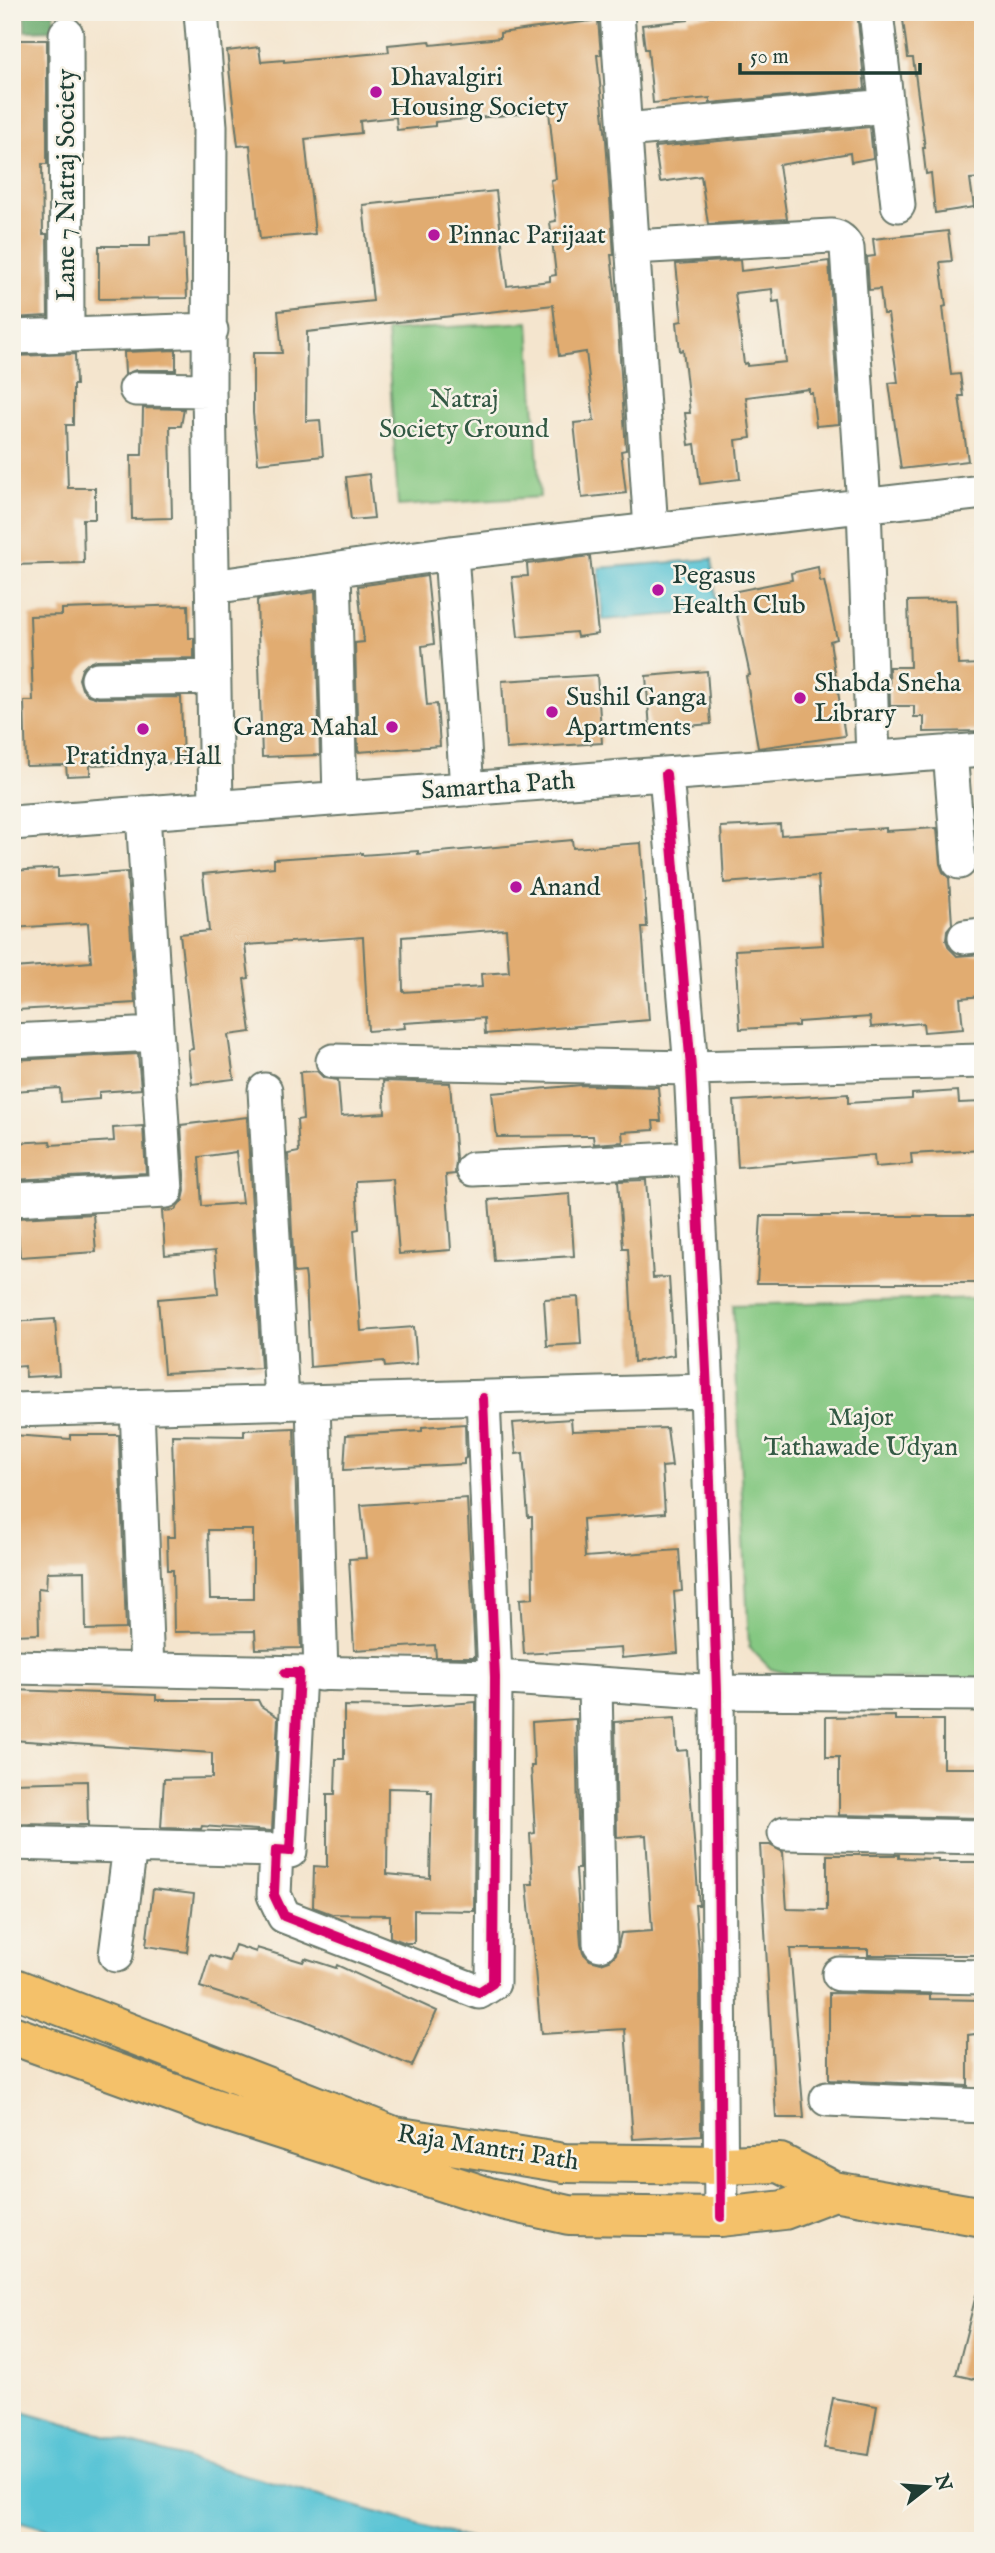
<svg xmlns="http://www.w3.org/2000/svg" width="995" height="2553" font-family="'IM FELL English',serif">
  <rect width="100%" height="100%" fill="#f7f3e8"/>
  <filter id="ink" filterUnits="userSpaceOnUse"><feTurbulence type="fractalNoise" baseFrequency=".0143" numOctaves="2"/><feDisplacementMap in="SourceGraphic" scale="14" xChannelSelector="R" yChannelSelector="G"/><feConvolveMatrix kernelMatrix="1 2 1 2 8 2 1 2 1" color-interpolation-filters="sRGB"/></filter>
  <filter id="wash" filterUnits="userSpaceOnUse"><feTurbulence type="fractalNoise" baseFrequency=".00686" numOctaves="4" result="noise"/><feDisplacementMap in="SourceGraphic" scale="28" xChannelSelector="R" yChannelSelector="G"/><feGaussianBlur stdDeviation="1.57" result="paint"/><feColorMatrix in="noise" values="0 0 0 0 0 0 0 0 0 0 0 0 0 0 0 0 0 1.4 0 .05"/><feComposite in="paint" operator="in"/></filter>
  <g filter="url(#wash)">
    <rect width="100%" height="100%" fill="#f4e5ce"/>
    <!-- green -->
    <path fill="#85c882" stroke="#52825b" stroke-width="2" d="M 529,322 L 540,497 L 398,506 L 387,331 Z
      M 983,1298 L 983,1679 L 811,1680 L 771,1669 L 749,1647 L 733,1305 Z"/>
    <!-- forest -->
    <path fill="#6cac70" stroke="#467452" stroke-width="2" d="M 25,12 L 54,12 L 54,30 L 25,31 Z"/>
    <!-- water -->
    <path fill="#5ac4d5" stroke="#3c8084" stroke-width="2" d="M 712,559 L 717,611 L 603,620 L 599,568 Z
      M 12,2409 L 478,2541 L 89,2541 L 12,2519 Z"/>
    <g id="blocks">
      <!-- building -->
      <path fill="#e1ac71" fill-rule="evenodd" d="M 769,12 L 769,15 L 857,12 L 865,89 L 710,103 L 710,98 L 653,103 L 648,49 L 645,49 L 642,25 L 688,20 L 688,17 Z
        M 902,12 L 975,12 L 976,20 L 983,19 L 983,178 L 970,179 L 974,207 L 935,213 L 931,173 L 926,174 L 923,148 L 925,148 L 913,58 L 908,58 Z
        M 598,20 L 601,55 L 597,55 L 606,140 L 614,255 L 611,255 L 616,297 L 626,450 L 621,451 L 626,493 L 582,498 L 574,423 L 594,421 L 586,352 L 559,356 L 553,305 L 307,332 L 306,421 L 320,420 L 323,456 L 258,463 L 253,413 L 253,353 L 282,353 L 278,311 L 373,301 L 363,205 L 496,191 L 507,286 L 550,281 L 550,276 L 556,275 L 550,222 L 556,221 L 551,180 L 556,179 L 549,111 L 435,122 L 435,126 L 397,130 L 396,117 L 360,121 L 361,133 L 305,139 L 315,234 L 260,239 L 250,145 L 238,146 L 227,51 L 259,47 L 261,62 L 284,60 L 284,62 L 389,52 L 388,45 L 430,41 L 431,45 L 500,38 L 500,33 Z
        M 12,40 L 47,40 L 47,164 L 42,164 L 43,234 L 47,234 L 48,316 L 12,318 Z
        M 870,127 L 873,158 L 851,162 L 850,153 L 779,165 L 787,219 L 708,224 L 701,176 L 660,182 L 655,147 Z
        M 948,231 L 952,261 L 940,262 L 946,306 L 943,307 L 951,375 L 960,374 L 963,396 L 959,396 L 968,461 L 901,469 L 889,383 L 898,382 L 888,314 L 883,314 L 880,289 L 869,290 L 867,257 L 875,256 L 873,239 Z
        M 184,234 L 187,298 L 99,299 L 99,246 L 150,246 L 150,236 Z
        M 740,260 L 741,271 L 829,261 L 839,424 L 816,426 L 812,393 L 809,393 L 809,389 L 746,397 L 751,438 L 736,440 L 740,479 L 700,484 L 695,444 L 689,445 L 685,413 L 690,413 L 683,350 L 680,351 L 677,322 L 682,321 L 676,264 ZM 772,289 L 773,302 L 779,301 L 786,362 L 747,366 L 747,363 L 744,364 L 735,293 Z
        M 176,350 L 176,370 L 136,370 L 125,374 L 124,352 Z
        M 75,354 L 76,385 L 73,385 L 73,425 L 66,425 L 68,488 L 95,488 L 95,519 L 83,519 L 84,563 L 12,565 L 13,356 Z
        M 143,408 L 184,409 L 181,426 L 170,426 L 172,518 L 132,519 L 131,455 L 142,455 Z
        M 369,474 L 374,518 L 351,520 L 346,477 Z
        M 590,556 L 598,634 L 577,637 L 576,632 L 518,637 L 512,577 L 528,576 L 527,564 Z
        M 818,567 L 820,582 L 824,581 L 837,639 L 830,641 L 845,736 L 758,748 L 746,676 L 750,675 L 732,592 L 792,580 L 791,573 Z
        M 427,576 L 434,644 L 422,646 L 427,705 L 437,704 L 440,746 L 358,752 L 355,643 L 364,642 L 358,586 Z
        M 315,592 L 320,755 L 262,757 L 257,600 Z
        M 956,600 L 958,665 L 983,664 L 983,731 L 924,732 L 924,717 L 914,717 L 914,706 L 890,706 L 889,667 L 910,667 L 908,601 Z
        M 188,605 L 189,638 L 194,638 L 194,658 L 97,660 L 88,663 L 82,669 L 79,679 L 82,689 L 88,695 L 98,698 L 181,697 L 183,763 L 90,765 L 90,775 L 67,776 L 66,765 L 26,766 L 24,701 L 33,701 L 30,616 L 62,615 L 62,609 Z
        M 707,671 L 711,724 L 650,729 L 646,676 Z
        M 597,675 L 602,743 L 506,749 L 502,681 Z
        M 780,824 L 781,835 L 886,828 L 886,831 L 937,828 L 940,864 L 943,872 L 949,878 L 952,924 L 947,930 L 946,940 L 949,948 L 957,956 L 983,954 L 983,996 L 960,998 L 963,1029 L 924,1032 L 923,1023 L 871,1027 L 870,1017 L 798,1022 L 798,1026 L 740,1029 L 735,950 L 823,945 L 818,876 L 724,883 L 721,827 Z
        M 572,840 L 573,848 L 641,843 L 647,927 L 642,927 L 649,1020 L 485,1034 L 484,1018 L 404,1023 L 405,1028 L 368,1031 L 363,937 L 245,945 L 249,978 L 244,979 L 251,1032 L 228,1035 L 234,1079 L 192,1084 L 188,1050 L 193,1049 L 180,934 L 209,931 L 203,874 L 274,867 L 274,859 L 362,853 L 362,855 L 418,851 L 418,854 ZM 506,929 L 509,972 L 481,974 L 482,987 L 403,992 L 402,937 Z
        M 58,868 L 58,877 L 127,872 L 135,1003 L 17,1010 L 14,968 L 91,962 L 88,923 L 12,928 L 12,871 Z
        M 138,1054 L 141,1089 L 99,1092 L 99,1099 L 61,1102 L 60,1088 L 12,1091 L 12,1060 Z
        M 317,1071 L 324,1078 L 338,1080 L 341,1116 L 385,1113 L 383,1081 L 450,1083 L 456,1159 L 455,1174 L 446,1175 L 451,1250 L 399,1254 L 393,1179 L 356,1181 L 356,1184 L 359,1229 L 354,1230 L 361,1331 L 414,1327 L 417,1364 L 385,1367 L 384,1361 L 310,1367 L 306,1279 L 305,1272 L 294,1273 L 288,1154 L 299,1152 L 297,1120 L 303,1119 L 300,1072 Z
        M 582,1085 L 658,1087 L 661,1121 L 653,1121 L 654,1130 L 622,1132 L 623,1142 L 594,1144 L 593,1136 L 586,1136 L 497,1137 L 492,1093 Z
        M 958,1091 L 959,1103 L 983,1102 L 983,1150 L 911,1154 L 912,1164 L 875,1167 L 874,1155 L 738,1167 L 734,1101 L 848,1094 L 848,1103 L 912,1099 L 912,1094 Z
        M 247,1117 L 261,1368 L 164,1373 L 158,1299 L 218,1294 L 215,1251 L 165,1255 L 162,1211 L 175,1210 L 183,1200 L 185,1191 L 181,1125 ZM 236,1152 L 242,1203 L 202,1206 L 199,1157 Z
        M 143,1126 L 146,1173 L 12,1180 L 12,1143 L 50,1141 L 51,1145 L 114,1141 L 113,1128 Z
        M 646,1180 L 653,1278 L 669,1277 L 674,1355 L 634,1362 L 628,1248 L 623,1248 L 618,1181 Z
        M 570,1194 L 574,1256 L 494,1261 L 489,1200 Z
        M 93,1214 L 96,1252 L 20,1257 L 17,1218 Z
        M 761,1216 L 983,1216 L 983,1283 L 757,1283 Z
        M 578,1297 L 581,1344 L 547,1346 L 544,1299 Z
        M 55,1319 L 59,1375 L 26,1377 L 25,1366 L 12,1367 L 12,1322 Z
        M 571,1419 L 572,1431 L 667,1428 L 672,1466 L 662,1467 L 665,1513 L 583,1519 L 585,1557 L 679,1550 L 682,1591 L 674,1592 L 678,1653 L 622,1658 L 621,1648 L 524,1654 L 520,1599 L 533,1598 L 532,1517 L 528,1517 L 523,1453 L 516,1454 L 513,1423 Z
        M 465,1424 L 466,1458 L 464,1459 L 464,1464 L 344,1470 L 346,1435 L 422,1431 L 422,1427 Z
        M 294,1428 L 301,1648 L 256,1649 L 255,1631 L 174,1632 L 173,1570 L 168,1570 L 167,1537 L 175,1537 L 172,1435 L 244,1436 L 244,1430 ZM 208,1530 L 253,1530 L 253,1599 L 210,1599 Z
        M 12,1435 L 70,1439 L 70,1435 L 119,1435 L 126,1629 L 86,1630 L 85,1571 L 47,1572 L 46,1589 L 38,1588 L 39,1634 L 12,1635 Z
        M 467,1498 L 475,1657 L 436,1657 L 435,1645 L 354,1650 L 349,1559 L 366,1558 L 361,1505 Z
        M 12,1690 L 156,1695 L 156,1700 L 258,1700 L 261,1706 L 278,1717 L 272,1831 L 202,1826 L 201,1829 L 161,1828 L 164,1779 L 212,1778 L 212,1753 L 12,1740 Z
        M 476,1702 L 474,1911 L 414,1910 L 414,1943 L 406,1943 L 390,1937 L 390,1915 L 332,1914 L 313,1907 L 314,1866 L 327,1867 L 327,1794 L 335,1794 L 336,1759 L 344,1759 L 344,1706 L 409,1707 ZM 388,1788 L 428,1789 L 428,1792 L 432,1792 L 430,1878 L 387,1874 Z
        M 895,1716 L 895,1720 L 943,1720 L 943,1768 L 978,1768 L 978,1818 L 839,1815 L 839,1757 L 826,1757 L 826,1717 Z
        M 675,1718 L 677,1751 L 687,1750 L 699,1905 L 695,1905 L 700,1966 L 701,2135 L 633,2139 L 625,2029 L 541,2034 L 527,1884 L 533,1884 L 530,1834 L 535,1833 L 531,1766 L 534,1766 L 532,1722 L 576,1719 L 579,1869 L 576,1869 L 581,1944 L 583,1953 L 590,1960 L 601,1963 L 610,1960 L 616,1954 L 621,1933 L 652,1931 L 646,1835 L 617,1837 L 615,1722 Z
        M 87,1781 L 88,1825 L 12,1824 L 12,1783 Z
        M 760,1845 L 770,1845 L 783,1852 L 787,1909 L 827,1910 L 827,1855 L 899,1855 L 899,1858 L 938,1859 L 938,1862 L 978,1862 L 978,1915 L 983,1915 L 983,1955 L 868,1955 L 868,1949 L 790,1949 L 804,2118 L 776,2118 Z
        M 153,1889 L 194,1894 L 187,1952 L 146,1946 Z
        M 235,1945 L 256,1952 L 257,1948 L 303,1962 L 305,1958 L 336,1968 L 337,1965 L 437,2011 L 412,2066 L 303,2020 L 200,1987 L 210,1955 L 229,1961 Z
        M 829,1993 L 930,1995 L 930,1999 L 983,2000 L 983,2033 L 968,2035 L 968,2086 L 829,2080 Z
        M 976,2295 L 983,2296 L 983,2381 L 956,2375 Z
        M 833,2398 L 877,2406 L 869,2455 L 824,2448 Z"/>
    </g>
  </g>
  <g filter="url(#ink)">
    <use href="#blocks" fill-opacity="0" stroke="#6a786a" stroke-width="2"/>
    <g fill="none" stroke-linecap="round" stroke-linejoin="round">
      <!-- minor casing -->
      <g stroke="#6a786a" stroke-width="37">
        <path id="minor" d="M 201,12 L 210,126 L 209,390 L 216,807
          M 617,12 L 651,530
          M 876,12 L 898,205
          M 66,34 L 67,335
          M 625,130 L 887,106
          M 633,247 L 831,236 C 840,237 843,241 847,248 L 864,506 L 873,758
          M 12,337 L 211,330
          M 136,389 L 209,390
          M 451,553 L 467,789
          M 334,570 L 340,798
          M 212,587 L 451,553 L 983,492
          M 98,679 L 214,677
          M 950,752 L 959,862
          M 666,774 L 691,1068 L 707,1391 L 717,1692 L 721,2217
          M 12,823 L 983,750
          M 965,937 L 983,935
          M 12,1041 L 156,1034
          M 333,1061 L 691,1068 L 983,1061
          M 265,1090 L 282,1403
          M 473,1169 L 695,1158
          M 12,1199 L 166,1191 L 143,813
          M 313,1403 L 321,1674
          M 137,1407 L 147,1670
          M 12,1410 L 707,1391
          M 12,1667 L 495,1677 L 717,1692 L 983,1694
          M 285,1673 L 299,1673 L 290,1851 L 276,1850 L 274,1895 L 284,1916 L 479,1992 L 493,1983 L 495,1677 L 483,1398
          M 595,1684 L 600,1944
          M 785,1833 L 983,1837
          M 12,1843 L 276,1850
          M 116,1955 L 130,1846
          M 839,1974 L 983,1977
          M 827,2099 L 983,2106"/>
      </g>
      <!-- major casing -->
      <g stroke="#6a786a" stroke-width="42">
        <path id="major" d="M 12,1987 L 394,2136 L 564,2163 L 721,2165 L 780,2163 L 834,2191 L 983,2217
          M 12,2035 L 208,2106 L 489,2197 L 569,2215 L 721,2217 L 784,2210 L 834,2191"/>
      </g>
      <!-- minor -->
      <use href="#minor" stroke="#fff" stroke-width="33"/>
      <!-- major -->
      <use href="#major" stroke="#f4c16a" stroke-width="38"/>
      <!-- cycleway casing -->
      <g stroke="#f7f3e8" stroke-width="15">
        <path id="cycleway" d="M 666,774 L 691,1068 L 707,1391 L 717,1692 L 721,2217
          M 285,1673 L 299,1673 L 290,1851 L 276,1850 L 274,1895 L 284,1916 L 479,1992 L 493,1983 L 495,1677 L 483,1398"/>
      </g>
      <!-- cycleway -->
      <use href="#cycleway" stroke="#d6006c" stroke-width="10"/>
    </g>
  </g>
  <!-- markers -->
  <g fill="#b5179e" stroke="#f7f3e8" stroke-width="2.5">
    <circle cx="376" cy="92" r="7"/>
    <circle cx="434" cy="235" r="7"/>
    <circle cx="658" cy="590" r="7"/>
    <circle cx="800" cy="698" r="7"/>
    <circle cx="552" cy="712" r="7"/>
    <circle cx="392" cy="727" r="7"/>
    <circle cx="143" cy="729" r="7"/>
    <circle cx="516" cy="887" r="7"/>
  </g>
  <g text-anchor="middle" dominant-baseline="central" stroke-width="5" stroke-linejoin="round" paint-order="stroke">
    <!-- poi labels -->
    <g font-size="26" fill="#1f3d34" stroke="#f7f3e8" text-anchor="start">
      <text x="390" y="77">Dhavalgiri<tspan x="390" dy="30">Housing Society</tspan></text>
      <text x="448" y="235">Pinnac Parijaat</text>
      <text x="672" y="575">Pegasus<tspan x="672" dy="30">Health Club</tspan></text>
      <text x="814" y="683">Shabda Sneha<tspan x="814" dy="30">Library</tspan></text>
      <text x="566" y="697">Sushil Ganga<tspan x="566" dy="30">Apartments</tspan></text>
      <text x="378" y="727" text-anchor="end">Ganga Mahal</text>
      <text x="143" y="756" text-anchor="middle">Pratidnya Hall</text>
      <text x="530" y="887">Anand</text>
    </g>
    <!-- street labels -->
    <g font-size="26" fill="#1f3d34" stroke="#f7f3e8">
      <text transform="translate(66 185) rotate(-90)">Lane 7 Natraj Society</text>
      <text transform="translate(498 786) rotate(-4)">Samartha Path</text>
      <text transform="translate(488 2148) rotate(9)">Raja Mantri Path</text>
    </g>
    <!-- park labels -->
    <g font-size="26" fill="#335944" stroke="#f7f3e8">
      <text x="464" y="399">Natraj<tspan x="464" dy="30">Society Ground</tspan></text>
      <text x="861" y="1417">Major<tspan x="861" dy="30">Tathawade Udyan</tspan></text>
    </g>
  </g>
  <!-- margin -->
  <rect width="995" height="2553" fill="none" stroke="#f7f3e8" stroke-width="42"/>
  <!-- north arrow -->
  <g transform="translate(928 2487) rotate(73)" stroke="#f7f3e8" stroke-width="5" paint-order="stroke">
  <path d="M0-5L12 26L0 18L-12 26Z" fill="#1f3d34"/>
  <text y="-10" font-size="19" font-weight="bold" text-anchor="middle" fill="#1f3d34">N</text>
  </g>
  <!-- scale -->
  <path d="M740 63v10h180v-10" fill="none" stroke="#1f3d34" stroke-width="3.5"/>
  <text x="750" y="63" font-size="21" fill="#1f3d34" stroke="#f7f3e8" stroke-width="5" paint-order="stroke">50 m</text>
</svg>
